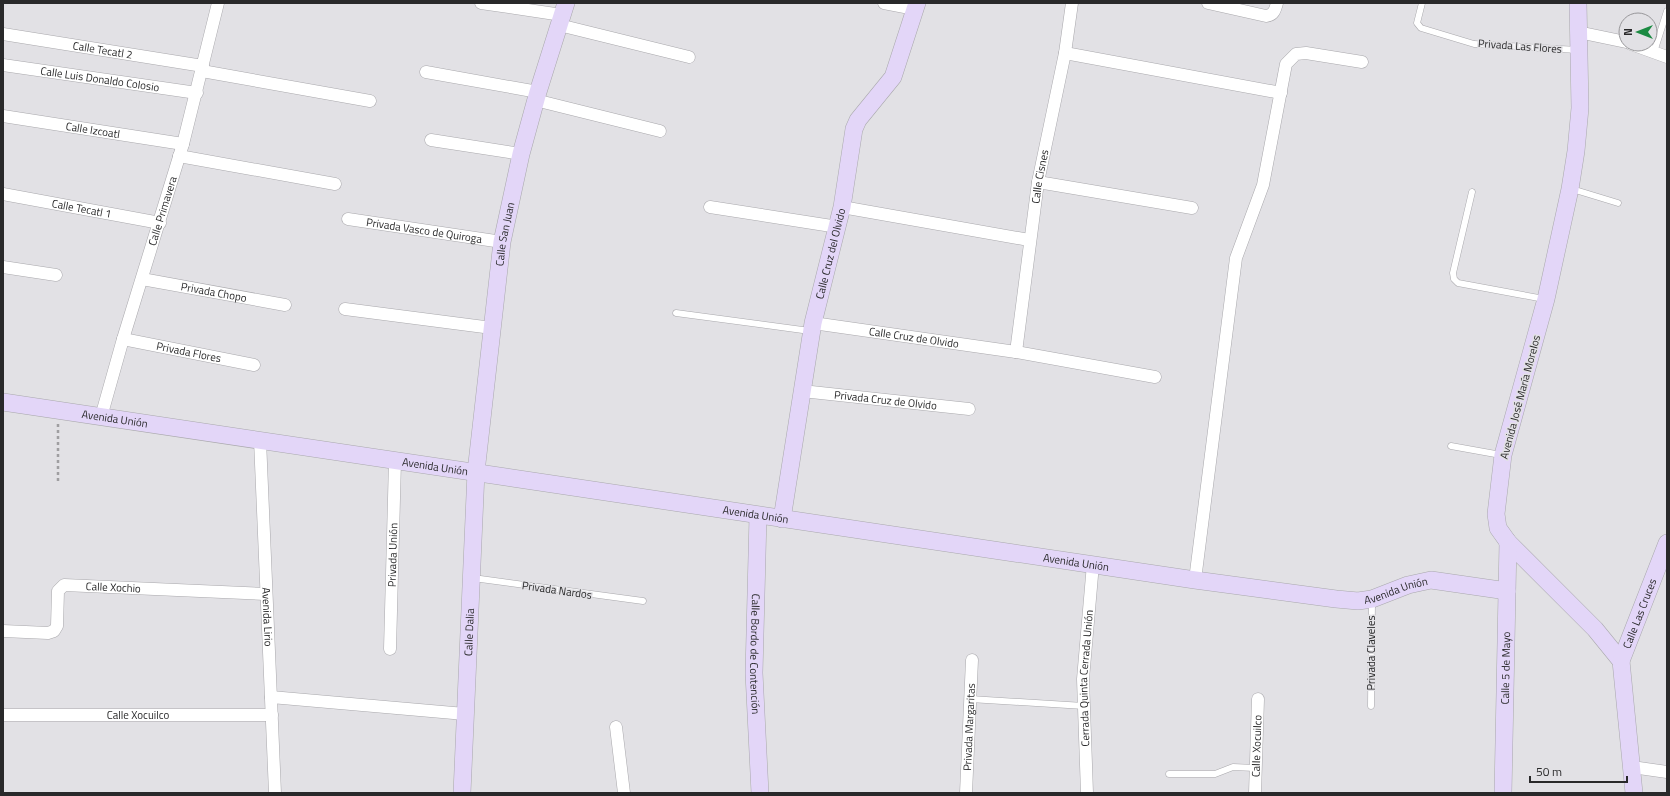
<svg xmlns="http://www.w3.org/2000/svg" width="1670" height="796" font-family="'Titillium Web',sans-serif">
  <rect width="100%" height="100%" fill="#e2e1e5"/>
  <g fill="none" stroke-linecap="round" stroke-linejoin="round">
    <!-- lane casing -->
    <g stroke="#a9a8ac" stroke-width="7">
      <path id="lane" d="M 1422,3 L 1417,23 L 1421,28 L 1474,44 L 1578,50
        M 1654,52 L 1667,11
        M 1572,189 L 1618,203
        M 1472,192 L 1453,273 L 1454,279 L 1458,283 L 1544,299
        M 676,313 L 810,331
        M 1451,446 L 1501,455
        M 473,578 L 643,601
        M 970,699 L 1084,706
        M 1371,706 L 1372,601
        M 1169,774 L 1215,774 L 1233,767 L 1255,768"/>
    </g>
    <!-- street casing -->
    <g stroke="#a9a8ac" stroke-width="13">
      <g id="street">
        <path d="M 481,3 L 562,15"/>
        <path d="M 884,3 L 915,9"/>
        <path d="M 1208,3 L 1266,16 C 1274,15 1275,10 1277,3"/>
        <path d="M 559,25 L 689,57"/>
        <path d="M 1578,32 L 1626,42"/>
        <path id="s1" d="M 3,34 L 203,66"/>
        <path d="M 1631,44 L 1667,57"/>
        <path d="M 1065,53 L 1281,93"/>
        <path id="s2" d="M 3,65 L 197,93"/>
        <path d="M 202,71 L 370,101"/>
        <path d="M 426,72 L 538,92"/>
        <path d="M 535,100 L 660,131"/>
        <path id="s3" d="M 3,116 L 183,144"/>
        <path d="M 431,140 L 521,154"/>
        <path d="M 179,156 L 335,184"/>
        <path d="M 1038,182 L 1192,208"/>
        <path id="s4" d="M 3,194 L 160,223"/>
        <path d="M 710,207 L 838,227"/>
        <path d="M 842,207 L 1029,240"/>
        <path id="s5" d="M 348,219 L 502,242"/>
        <path d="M 3,267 L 56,275"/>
        <path id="s6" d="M 142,279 L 285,305"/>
        <path d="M 345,309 L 492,328"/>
        <path id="s7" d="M 813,323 L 1016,352 L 1155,377"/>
        <path id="s8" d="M 123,339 L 254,365"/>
        <path id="s9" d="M 1016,352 L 1038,182 L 1065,53 L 1072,3"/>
        <path id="s10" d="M 802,391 L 969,409"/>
        <path id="s11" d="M 101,417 L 123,339 L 183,144 L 218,3"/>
        <path id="s12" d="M 260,440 L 275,793"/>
        <path d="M 1195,580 L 1236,258 L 1263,185 L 1286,64 L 1296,54 L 1306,53 L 1362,62"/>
        <path id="s13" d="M 3,631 L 48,633 L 54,631 L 57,626 L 58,591 L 64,585 L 265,594"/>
        <path id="s14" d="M 390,649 L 395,461"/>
        <path d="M 271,697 L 465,714"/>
        <path id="s15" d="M 3,715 L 272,715"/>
        <path d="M 616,727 L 624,793"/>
        <path d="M 1632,767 L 1667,772"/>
        <path id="s16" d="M 966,793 L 972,660"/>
        <path id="s17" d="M 1087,793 L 1083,679 L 1093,564"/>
        <path id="s18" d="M 1255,793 L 1258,699"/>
      </g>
    </g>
    <!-- secondary casing -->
    <g stroke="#a9a8ac" stroke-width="18">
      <g id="secondary">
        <path d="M 1578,3 L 1580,108 L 1576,151 L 1570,189 L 1546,299 L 1503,455 L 1496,514 L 1498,528 L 1508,542 L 1595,629 L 1621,661 L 1634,793"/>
        <path id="s19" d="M 3,402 L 1195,580 L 1336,599 L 1358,601 L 1372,599 L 1408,585 L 1431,580 L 1507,591"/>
        <path id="s20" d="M 758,516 L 754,673 L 760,793"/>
        <path id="s21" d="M 782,519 L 813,323 L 842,207 L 854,129 L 858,120 L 893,77 L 917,3"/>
        <path id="s22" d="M 1621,661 L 1667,543"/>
        <path id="s23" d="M 462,793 L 476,472 L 502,242 L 521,154 L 538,92 L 566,3"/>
        <path id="s24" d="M 1503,793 L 1508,542"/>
      </g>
    </g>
    <!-- path -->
    <path stroke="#9f9ea1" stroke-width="2.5" stroke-dasharray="3 3" stroke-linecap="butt" d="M 58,424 L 58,484"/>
    <!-- lane -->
    <use href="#lane" stroke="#fff" stroke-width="6"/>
    <!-- street -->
    <use href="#street" stroke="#fff" stroke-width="12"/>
    <!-- secondary -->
    <use href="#secondary" stroke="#e3d6f8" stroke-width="17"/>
  </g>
  <g text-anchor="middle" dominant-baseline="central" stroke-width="3" stroke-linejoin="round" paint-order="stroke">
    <!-- street labels -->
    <g font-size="11" fill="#29292a" stroke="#e2e1e5">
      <text transform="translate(1520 46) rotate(4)">Privada Las Flores</text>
      <text stroke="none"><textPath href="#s1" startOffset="101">Calle Tecatl 2</textPath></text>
      <text stroke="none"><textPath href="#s2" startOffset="98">Calle Luis Donaldo Colosio</textPath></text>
      <text stroke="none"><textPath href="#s3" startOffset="91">Calle Izcoatl</textPath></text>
      <text stroke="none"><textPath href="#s9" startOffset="177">Calle Cisnes</textPath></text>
      <text stroke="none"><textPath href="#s4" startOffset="80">Calle Tecatl 1</textPath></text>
      <text stroke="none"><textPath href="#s11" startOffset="215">Calle Primavera</textPath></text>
      <text stroke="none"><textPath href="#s5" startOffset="77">Privada Vasco de Quiroga</textPath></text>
      <text stroke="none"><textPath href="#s23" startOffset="561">Calle San Juan</textPath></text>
      <text stroke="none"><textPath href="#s21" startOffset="270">Calle Cruz del Olvido</textPath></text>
      <text stroke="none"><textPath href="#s6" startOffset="73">Privada Chopo</textPath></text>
      <text stroke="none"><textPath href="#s7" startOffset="102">Calle Cruz de Olvido</textPath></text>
      <text stroke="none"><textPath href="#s8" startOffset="67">Privada Flores</textPath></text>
      <text transform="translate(1520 397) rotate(-75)">Avenida José María Morelos</text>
      <text stroke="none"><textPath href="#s10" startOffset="84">Privada Cruz de Olvido</textPath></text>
      <text stroke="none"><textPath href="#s19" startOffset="113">Avenida Unión</textPath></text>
      <text stroke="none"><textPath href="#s19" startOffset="437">Avenida Unión</textPath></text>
      <text stroke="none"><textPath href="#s19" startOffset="761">Avenida Unión</textPath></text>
      <text stroke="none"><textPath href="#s14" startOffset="94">Privada Unión</textPath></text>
      <text stroke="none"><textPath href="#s19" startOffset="1085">Avenida Unión</textPath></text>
      <text stroke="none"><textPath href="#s13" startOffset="150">Calle Xochio</textPath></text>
      <text transform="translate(557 590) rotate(8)">Privada Nardos</text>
      <text stroke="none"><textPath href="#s19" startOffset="1409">Avenida Unión</textPath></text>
      <text stroke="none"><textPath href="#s22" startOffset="51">Calle Las Cruces</textPath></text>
      <text stroke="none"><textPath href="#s12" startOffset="177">Avenida Lirio</textPath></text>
      <text stroke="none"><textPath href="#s23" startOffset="161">Calle Dalia</textPath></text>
      <text transform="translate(1371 653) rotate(-90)">Privada Claveles</text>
      <text stroke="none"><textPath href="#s20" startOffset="138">Calle Bordo de Contención</textPath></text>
      <text stroke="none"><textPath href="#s24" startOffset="125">Calle 5 de Mayo</textPath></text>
      <text stroke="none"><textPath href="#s17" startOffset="115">Cerrada Quinta Cerrada Unión</textPath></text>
      <text stroke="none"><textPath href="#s15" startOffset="135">Calle Xocuilco</textPath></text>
      <text stroke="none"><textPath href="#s16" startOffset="66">Privada Margaritas</textPath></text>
      <text stroke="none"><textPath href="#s18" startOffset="47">Calle Xocuilco</textPath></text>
    </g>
  </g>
  <!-- border -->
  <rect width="1670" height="796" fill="none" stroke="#29292a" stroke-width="8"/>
  <!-- north arrow -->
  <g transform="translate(1638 32) rotate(270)"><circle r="19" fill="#e2e1e5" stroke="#98979a"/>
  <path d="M0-3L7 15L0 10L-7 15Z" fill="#1b8a42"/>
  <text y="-6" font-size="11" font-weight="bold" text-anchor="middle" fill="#29292a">N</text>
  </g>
  <!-- scale -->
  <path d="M1530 776v6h97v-6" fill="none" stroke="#29292a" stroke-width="2"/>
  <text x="1536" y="776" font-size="12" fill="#29292a" stroke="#e2e1e5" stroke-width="3" paint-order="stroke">50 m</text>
</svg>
